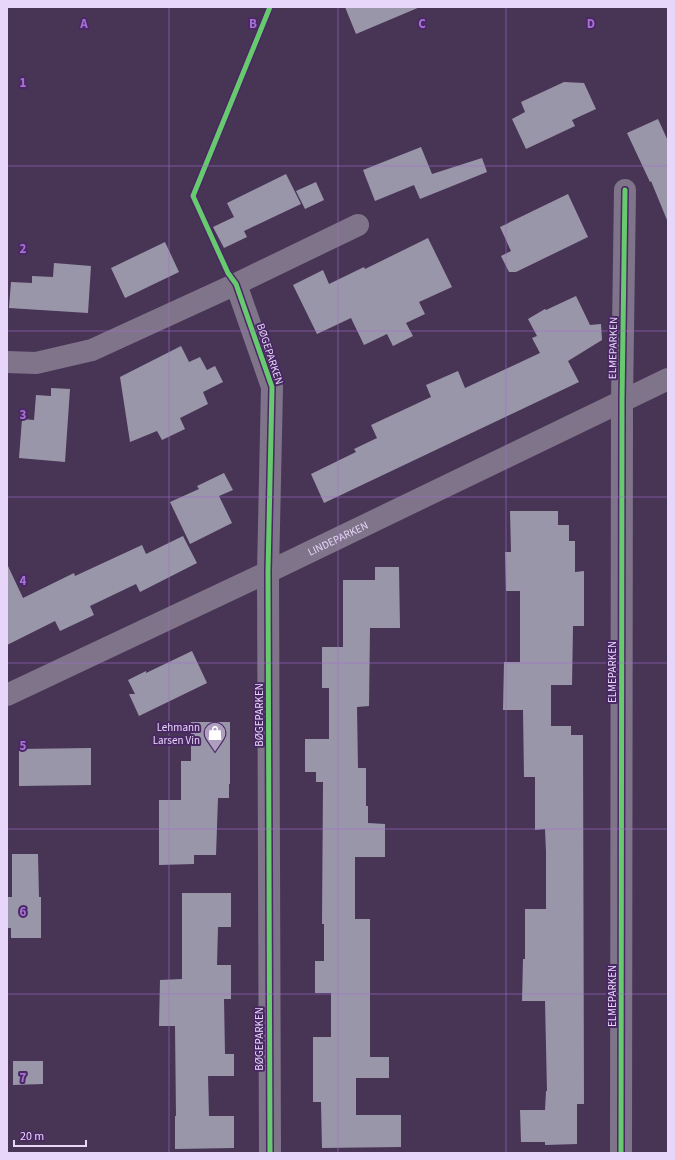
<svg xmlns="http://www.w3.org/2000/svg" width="675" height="1160" font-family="'Source Sans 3',sans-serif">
  <rect width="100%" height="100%" fill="#483556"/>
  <!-- building -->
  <path fill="#9a96aa" d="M 345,7 L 420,7 L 356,34 Z
    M 564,82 L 584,83 L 596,109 L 572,120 L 575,126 L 526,149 L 512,119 L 525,112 L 521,102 Z
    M 658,119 L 668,141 L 668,220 L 667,220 L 651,181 L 650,182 L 627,133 Z
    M 421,147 L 432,174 L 482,158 L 487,172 L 420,199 L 414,185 L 375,201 L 363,170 Z
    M 286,174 L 301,204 L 244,231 L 247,237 L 224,248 L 213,227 L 234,217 L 227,203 Z
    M 316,182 L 324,200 L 305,209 L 296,191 Z
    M 568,194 L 588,237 L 516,272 L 509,272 L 501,256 L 511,251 L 500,227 Z
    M 428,238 L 452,287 L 419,302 L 425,314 L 406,323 L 413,336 L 393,346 L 387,334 L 364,345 L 351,318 L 317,334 L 293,285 L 323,270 L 329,284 L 364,267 L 365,269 Z
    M 165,242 L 179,272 L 125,298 L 111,268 Z
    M 54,263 L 91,266 L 88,313 L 9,308 L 11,282 L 32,283 L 32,276 L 53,277 Z
    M 576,296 L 590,325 L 601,324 L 602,340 L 568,361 L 579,382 L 324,503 L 311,474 L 356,452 L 354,449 L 377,438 L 371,425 L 431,397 L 426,385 L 458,371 L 465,388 L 540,353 L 532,338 L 537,336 L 528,319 L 545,309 L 546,310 Z
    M 181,346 L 189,362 L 200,357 L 207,370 L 215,366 L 223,382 L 203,392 L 208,404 L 180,418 L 185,429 L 162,440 L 157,431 L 130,442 L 120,377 Z
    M 51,388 L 70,389 L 65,462 L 19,458 L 22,419 L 34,420 L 36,395 L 51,396 Z
    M 224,473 L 233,490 L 219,496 L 232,523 L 190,544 L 170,502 L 199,489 L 197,486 Z
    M 510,511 L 558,511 L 558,525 L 569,525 L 569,541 L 575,541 L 575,572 L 584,571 L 584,626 L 573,626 L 572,685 L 551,685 L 551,726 L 571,726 L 571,735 L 583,735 L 584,1104 L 577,1104 L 577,1144 L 545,1145 L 545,1142 L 521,1142 L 520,1110 L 545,1110 L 546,1091 L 547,1091 L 545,1001 L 522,1001 L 523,959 L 525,959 L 525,909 L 546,909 L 546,852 L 545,829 L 535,830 L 535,777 L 524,777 L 523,710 L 503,710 L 504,662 L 520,662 L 520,591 L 506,591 L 505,552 L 511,552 Z
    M 183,536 L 197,563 L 140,592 L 136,584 L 90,606 L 94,615 L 60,631 L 55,621 L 7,645 L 7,564 L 23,598 L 74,573 L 75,576 L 142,545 L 146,554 Z
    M 375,567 L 399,567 L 400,628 L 370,628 L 369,706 L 357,707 L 358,768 L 366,768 L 366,806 L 368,806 L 368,823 L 385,824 L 385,857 L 355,857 L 355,919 L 370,919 L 370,1057 L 389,1057 L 389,1078 L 356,1078 L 356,1115 L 401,1115 L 401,1147 L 322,1148 L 321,1102 L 313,1102 L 313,1037 L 331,1037 L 331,993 L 315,993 L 315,961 L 324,961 L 324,924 L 322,924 L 323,782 L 316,782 L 316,772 L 305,772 L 305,739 L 329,739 L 329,688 L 322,688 L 322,647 L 343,647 L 343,580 L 375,580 Z
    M 192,651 L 207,683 L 139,716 L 129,694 L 135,694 L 128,680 L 146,671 L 146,673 Z
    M 191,722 L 230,722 L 230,784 L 229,784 L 229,798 L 218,798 L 216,855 L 194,855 L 194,864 L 159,865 L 159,800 L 181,800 L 181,761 L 191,761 Z
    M 91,748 L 91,785 L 19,786 L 19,749 Z
    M 12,854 L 38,854 L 39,897 L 41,897 L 41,938 L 11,938 L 11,928 L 7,928 L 7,897 L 12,897 Z
    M 182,893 L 231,893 L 231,927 L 218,927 L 217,965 L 231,965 L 231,999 L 224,999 L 225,1054 L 234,1054 L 234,1076 L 208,1076 L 209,1116 L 234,1116 L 234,1148 L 175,1149 L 175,1116 L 176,1116 L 175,1026 L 159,1026 L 160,980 L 182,979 Z
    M 13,1061 L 43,1061 L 43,1084 L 13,1085 Z"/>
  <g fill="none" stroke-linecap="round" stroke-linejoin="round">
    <!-- minor -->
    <g stroke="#80748b" stroke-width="22">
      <path d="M 236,284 L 272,387 L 268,572 L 270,1153"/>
      <path d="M 7,362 L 36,363 L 92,350 L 236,284 L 358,225"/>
      <path id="s1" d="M 7,695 L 268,572 L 668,379"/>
      <path d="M 621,1153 L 622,401 L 625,190"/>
    </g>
    <!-- cycleway casing -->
    <g stroke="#492863" stroke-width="8">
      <path id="cycleway" d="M 270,1153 L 268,572 L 272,387 L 236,284 L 228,273 L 193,196 L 270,7
        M 621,1153 L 622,401 L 625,190"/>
    </g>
    <!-- cycleway -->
    <use href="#cycleway" stroke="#67ca6e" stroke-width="5"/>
  </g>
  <!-- grid -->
  <path fill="none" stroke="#a670d6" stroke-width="1" stroke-opacity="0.55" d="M 169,7 L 169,1153M 338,7 L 338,1153M 506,7 L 506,1153M 7,166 L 668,166M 7,331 L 668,331M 7,497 L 668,497M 7,663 L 668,663M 7,829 L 668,829M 7,994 L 668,994"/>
  <!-- icons -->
  <defs>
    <g id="shop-pin" transform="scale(1.15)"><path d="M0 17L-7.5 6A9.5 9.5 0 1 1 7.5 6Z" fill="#af9ec0" stroke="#492863"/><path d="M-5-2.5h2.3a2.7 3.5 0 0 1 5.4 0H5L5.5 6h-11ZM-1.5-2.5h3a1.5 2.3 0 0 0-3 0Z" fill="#fff"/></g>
  </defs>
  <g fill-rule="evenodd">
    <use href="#shop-pin" x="215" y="733"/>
  </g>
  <g text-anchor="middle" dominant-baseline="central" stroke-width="4" stroke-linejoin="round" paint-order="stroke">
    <!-- street labels -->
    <g font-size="11" fill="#e7d6f9" stroke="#492863">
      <text transform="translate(613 348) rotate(-89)">ELMEPARKEN</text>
      <text transform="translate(270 354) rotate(72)">BØGEPARKEN</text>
      <text stroke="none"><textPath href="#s1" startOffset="366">LINDEPARKEN</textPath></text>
      <text transform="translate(612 672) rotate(-90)">ELMEPARKEN</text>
      <text transform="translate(259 715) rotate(-90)">BØGEPARKEN</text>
      <text transform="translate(612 996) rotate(-90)">ELMEPARKEN</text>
      <text transform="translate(259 1039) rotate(-90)">BØGEPARKEN</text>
    </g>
    <!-- poi labels -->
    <g font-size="11" fill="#e7d6f9" stroke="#492863" text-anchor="end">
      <text x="200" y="727">Lehmann<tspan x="200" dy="13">Larsen Vin</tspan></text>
    </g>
  </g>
  <g font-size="13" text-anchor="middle" font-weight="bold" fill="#a670d6" stroke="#492863" stroke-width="4" stroke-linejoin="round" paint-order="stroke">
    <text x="84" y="28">A</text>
    <text x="253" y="28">B</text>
    <text x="422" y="28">C</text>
    <text x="591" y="28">D</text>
    <text x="23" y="87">1</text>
    <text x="23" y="253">2</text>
    <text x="23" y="419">3</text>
    <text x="23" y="585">4</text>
    <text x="23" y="750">5</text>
    <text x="23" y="916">6</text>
    <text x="23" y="1082">7</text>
  </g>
  <!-- border -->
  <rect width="675" height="1160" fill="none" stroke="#e7d6f9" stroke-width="16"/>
  <!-- scale -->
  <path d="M14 1140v6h72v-6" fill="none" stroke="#e7d6f9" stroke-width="2"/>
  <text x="20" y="1140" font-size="12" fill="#e7d6f9" stroke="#492863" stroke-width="3" paint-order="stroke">20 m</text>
</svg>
